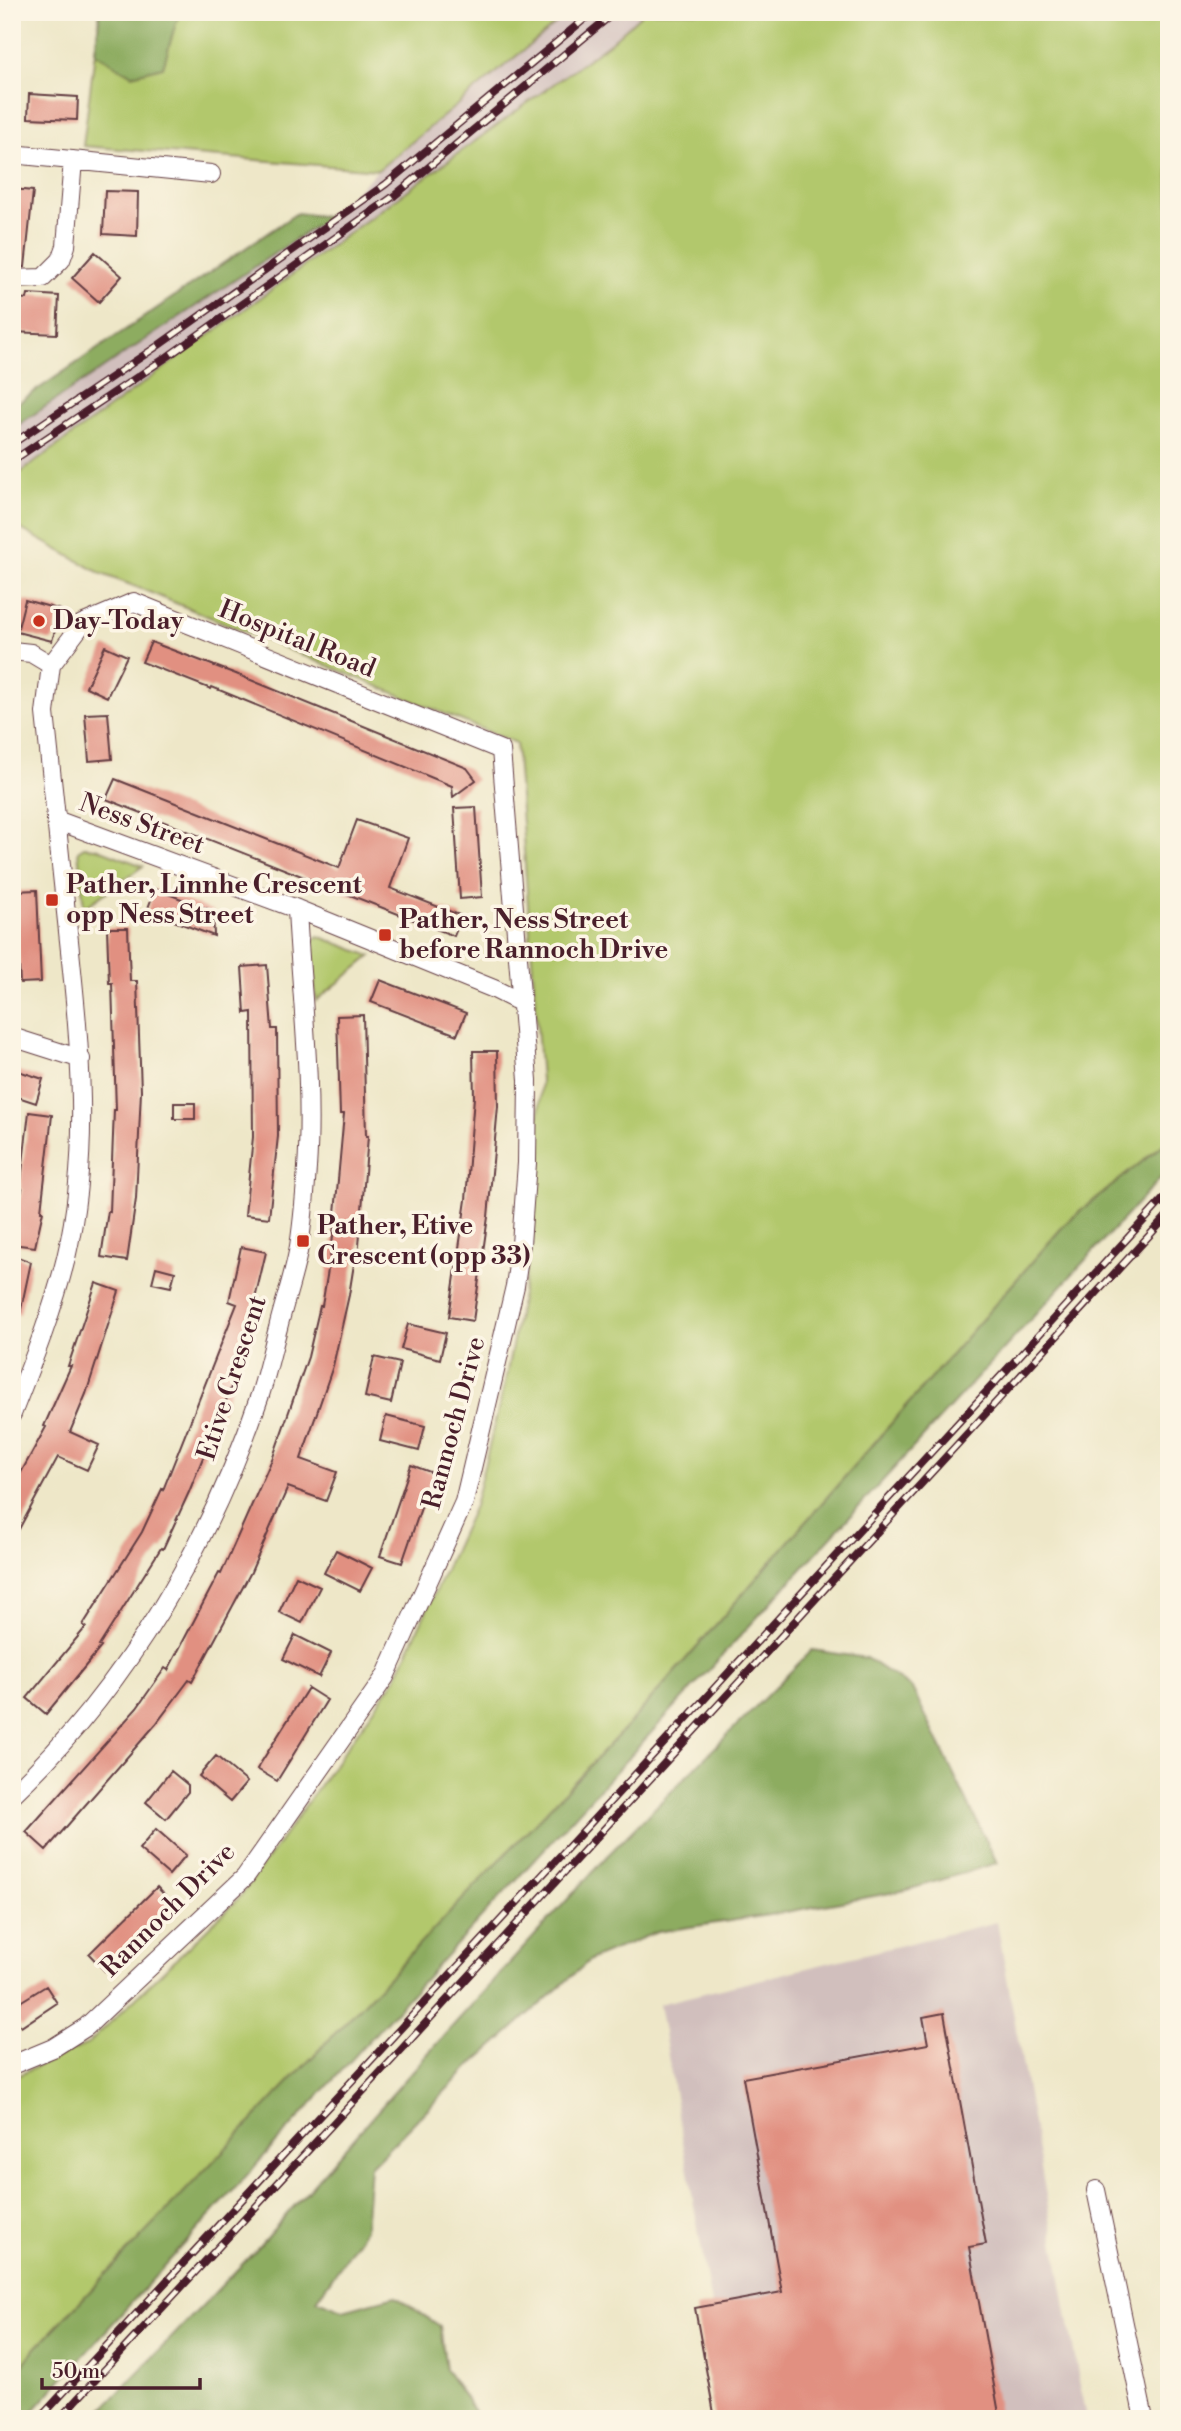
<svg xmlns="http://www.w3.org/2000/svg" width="1181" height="2431" font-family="'Libre Bodoni',serif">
  <rect width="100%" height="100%" fill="#fcf5e5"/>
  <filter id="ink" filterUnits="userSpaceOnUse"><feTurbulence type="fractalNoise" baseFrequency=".0143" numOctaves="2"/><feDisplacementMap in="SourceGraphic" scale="14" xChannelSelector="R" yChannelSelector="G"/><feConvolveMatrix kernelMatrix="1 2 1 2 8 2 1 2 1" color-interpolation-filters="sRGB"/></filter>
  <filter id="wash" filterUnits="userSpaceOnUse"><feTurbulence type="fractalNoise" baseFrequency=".00686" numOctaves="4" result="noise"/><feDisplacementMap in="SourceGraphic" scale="28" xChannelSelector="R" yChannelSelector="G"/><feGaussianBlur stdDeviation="1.57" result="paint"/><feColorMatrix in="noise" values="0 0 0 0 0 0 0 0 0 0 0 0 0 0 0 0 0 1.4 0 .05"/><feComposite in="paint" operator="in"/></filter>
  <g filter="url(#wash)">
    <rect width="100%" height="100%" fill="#eee7c8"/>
    <!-- industrial -->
    <path fill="#d1bfbd" d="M 570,12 L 644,12 L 611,42 L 12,479 L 12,429 L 329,217 L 378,170 Z
      M 997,1922 L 1086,2419 L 731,2419 L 659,2004 Z"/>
    <!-- green -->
    <path fill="#b2c86c" stroke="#7e744c" stroke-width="2" d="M 100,12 L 570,12 L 378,170 L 83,146 Z
      M 644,12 L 1169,12 L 1169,1140 L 1066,1223 L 633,1720 L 36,2348 L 12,2379 L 12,2078 L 88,2044 L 240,1897 L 396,1678 L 474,1506 L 505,1383 L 532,1241 L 541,1080 L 516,743 L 139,588 L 102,574 L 12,524 L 12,479 L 611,42 Z
      M 84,847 L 96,848 L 143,866 L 84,908 L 78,851 Z
      M 318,936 L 371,956 L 316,1001 L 311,942 Z"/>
    <!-- forest -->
    <path fill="#8dac60" stroke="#6c6646" stroke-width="2" d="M 100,12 L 181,12 L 176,23 L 163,67 L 132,75 L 95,53 Z
      M 297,213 L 329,217 L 12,429 L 12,407 Z
      M 1169,1140 L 1169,1169 L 412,1993 L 26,2419 L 12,2419 L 12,2379 L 36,2348 L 633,1720 L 1066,1223 Z
      M 812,1650 L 866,1658 L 912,1688 L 997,1863 L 907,1890 L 769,1915 L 657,1932 L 591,1959 L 465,2071 L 370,2167 L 365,2229 L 317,2300 L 343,2310 L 395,2296 L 440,2326 L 446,2370 L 475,2413 L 476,2419 L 93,2419 L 252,2254 L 439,2041 L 607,1856 Z"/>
    <g id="blocks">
      <!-- building -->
      <path fill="#e19081" d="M 29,94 L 78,97 L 77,120 L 28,118 Z
        M 12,189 L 33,191 L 25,267 L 12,268 Z
        M 105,191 L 138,192 L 137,236 L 103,234 Z
        M 95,252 L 122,276 L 99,302 L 72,278 Z
        M 28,294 L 59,296 L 57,334 L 13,332 L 15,298 L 27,299 Z
        M 25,600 L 61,610 L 52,641 L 17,632 Z
        M 151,642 L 236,674 L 467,768 L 476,780 L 453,797 L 452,786 L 212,687 L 211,689 L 142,662 Z
        M 105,646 L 127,656 L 107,697 L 86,687 Z
        M 108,713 L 112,759 L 89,761 L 85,714 Z
        M 115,779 L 339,868 L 357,820 L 408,838 L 390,888 L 462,916 L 454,936 L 106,799 Z
        M 476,807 L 482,897 L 460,899 L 454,808 Z
        M 155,889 L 213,911 L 214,936 L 147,911 Z
        M 37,890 L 41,982 L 20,983 L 15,891 Z
        M 107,928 L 128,928 L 130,981 L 137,981 L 141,1091 L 136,1199 L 127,1261 L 101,1257 L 108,1211 L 110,1212 L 114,1110 L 116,1110 L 112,983 L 109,983 Z
        M 267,965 L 272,1029 L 277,1029 L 278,1136 L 269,1218 L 245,1215 L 253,1137 L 252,1012 L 245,1013 L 242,967 Z
        M 380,980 L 466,1013 L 457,1035 L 371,1002 Z
        M 363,1015 L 366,1136 L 368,1136 L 358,1258 L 355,1258 L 349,1295 L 333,1366 L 301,1459 L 337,1472 L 326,1501 L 288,1487 L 251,1572 L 192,1682 L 189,1680 L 156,1724 L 46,1850 L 26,1832 L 137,1708 L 165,1668 L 168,1670 L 219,1573 L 221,1574 L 273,1457 L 308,1357 L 320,1306 L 322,1306 L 332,1246 L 344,1114 L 340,1114 L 337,1016 Z
        M 473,1051 L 497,1051 L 498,1106 L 488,1217 L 473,1321 L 449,1317 L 466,1200 L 474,1097 Z
        M 12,1069 L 43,1079 L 36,1103 L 12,1095 Z
        M 174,1103 L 195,1103 L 195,1119 L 174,1119 Z
        M 29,1112 L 52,1115 L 41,1211 L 43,1211 L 35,1247 L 12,1244 L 12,1234 L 22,1189 L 20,1189 Z
        M 241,1247 L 266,1252 L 242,1354 L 228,1396 L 189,1492 L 163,1549 L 161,1548 L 99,1646 L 101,1647 L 46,1714 L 27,1698 L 86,1627 L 83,1625 L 142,1532 L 162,1489 L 163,1490 L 237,1304 L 229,1301 Z
        M 12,1255 L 31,1262 L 20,1314 L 12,1313 Z
        M 156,1267 L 175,1272 L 171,1287 L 152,1283 Z
        M 96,1283 L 119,1291 L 86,1394 L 70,1432 L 99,1445 L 87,1470 L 58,1457 L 12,1542 L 12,1489 L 46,1427 L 44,1426 L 71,1366 L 68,1366 Z
        M 408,1324 L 446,1333 L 440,1359 L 401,1349 Z
        M 374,1357 L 400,1363 L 391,1403 L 365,1397 Z
        M 386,1416 L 425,1426 L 419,1451 L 380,1441 Z
        M 411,1465 L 433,1473 L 402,1563 L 380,1556 Z
        M 336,1550 L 372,1568 L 360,1591 L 324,1573 Z
        M 296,1576 L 320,1587 L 302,1623 L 279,1612 Z
        M 295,1635 L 331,1653 L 319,1677 L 283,1659 Z
        M 308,1688 L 327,1700 L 277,1781 L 257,1769 Z
        M 216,1756 L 247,1782 L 230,1802 L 199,1776 Z
        M 171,1771 L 188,1785 L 188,1792 L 166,1819 L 146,1802 Z
        M 156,1829 L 186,1855 L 169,1875 L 139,1849 Z
        M 157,1887 L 173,1904 L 105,1971 L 89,1954 Z
        M 46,1986 L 57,2003 L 21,2027 L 12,2013 L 12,2007 Z
        M 944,2013 L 986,2244 L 969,2247 L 1000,2419 L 715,2419 L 695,2308 L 782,2292 L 743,2078 L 928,2044 L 923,2017 Z"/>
    </g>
  </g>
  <g filter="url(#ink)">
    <use href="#blocks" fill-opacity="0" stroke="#633d43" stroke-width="2"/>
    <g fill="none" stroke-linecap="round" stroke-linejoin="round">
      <!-- street casing -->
      <g stroke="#633d43" stroke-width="20">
        <path id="street" d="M 12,154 L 211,174
          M 12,279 L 43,278 L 61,260 L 66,246 L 73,160
          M 12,651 L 31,653 L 51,665
          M 56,820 L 297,909 L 494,989 L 522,1003
          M 12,1037 L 81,1059
          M 12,1414 C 32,1363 53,1311 66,1258 C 91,1152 80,1047 69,941 C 61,865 53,789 45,713 L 51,665 L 82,624 L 134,602 L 501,750 L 528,1080 L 527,1163 L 521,1244 L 515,1286 L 464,1502 L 385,1677 L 245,1877 L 86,2027 L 53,2048 L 12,2065
          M 12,1795 C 127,1686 210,1544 260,1395 C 267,1373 272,1350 278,1328 C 284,1303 293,1278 298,1252 C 303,1225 305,1195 307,1168 C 313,1084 301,993 297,909
          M 1096,2190 L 1144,2419"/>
      </g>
      <!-- street -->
      <use href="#street" stroke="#fff" stroke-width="18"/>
      <!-- rail casing -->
      <g stroke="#4a1f2b" stroke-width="8">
        <path id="rail" d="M 12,444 L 159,345 L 386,184 L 593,12
          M 12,461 L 167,357 L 394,196 L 615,12
          M 39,2419 L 597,1816 L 1169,1193
          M 59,2419 L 378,2075 L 1169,1214"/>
      </g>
      <!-- rail -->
      <use href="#rail" stroke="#fcf5e5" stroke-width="5" stroke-dasharray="16" stroke-linecap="butt"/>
    </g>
  </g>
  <!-- markers -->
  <g fill="#c8321e" stroke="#fcf5e5" stroke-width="2.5">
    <circle cx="39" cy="621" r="7"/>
    <rect x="45" y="893" width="14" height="14" rx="3.5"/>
    <rect x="378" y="928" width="14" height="14" rx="3.5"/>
    <rect x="296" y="1234" width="14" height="14" rx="3.5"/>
  </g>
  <g text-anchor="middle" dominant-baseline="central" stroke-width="7" stroke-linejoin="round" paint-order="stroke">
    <!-- poi labels -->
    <g font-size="26" font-weight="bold" fill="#4a1f2b" stroke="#fcf5e5" text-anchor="start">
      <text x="53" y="621">Day-Today</text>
      <text x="66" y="885">Pather, Linnhe Crescent<tspan x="66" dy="30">opp Ness Street</tspan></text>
      <text x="399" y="920">Pather, Ness Street<tspan x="399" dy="30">before Rannoch Drive</tspan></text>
      <text x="317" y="1226">Pather, Etive<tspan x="317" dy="30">Crescent (opp 33)</tspan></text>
    </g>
    <!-- street labels -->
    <g font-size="26" fill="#4a1f2b" stroke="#fcf5e5">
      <text transform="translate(297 639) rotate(22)">Hospital Road</text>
      <text transform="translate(142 824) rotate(20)">Ness Street</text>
      <text transform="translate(232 1378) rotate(-72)">Etive Crescent</text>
      <text transform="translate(454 1423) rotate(-75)">Rannoch Drive</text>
      <text transform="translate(168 1910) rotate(-45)">Rannoch Drive</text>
    </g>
  </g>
  <!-- margin -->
  <rect width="1181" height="2431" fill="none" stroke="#fcf5e5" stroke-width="42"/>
  <!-- scale -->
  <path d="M42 2378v10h158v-10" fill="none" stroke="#4a1f2b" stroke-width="3.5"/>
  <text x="52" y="2378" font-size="21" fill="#4a1f2b" stroke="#fcf5e5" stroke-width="5" paint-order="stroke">50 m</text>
</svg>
